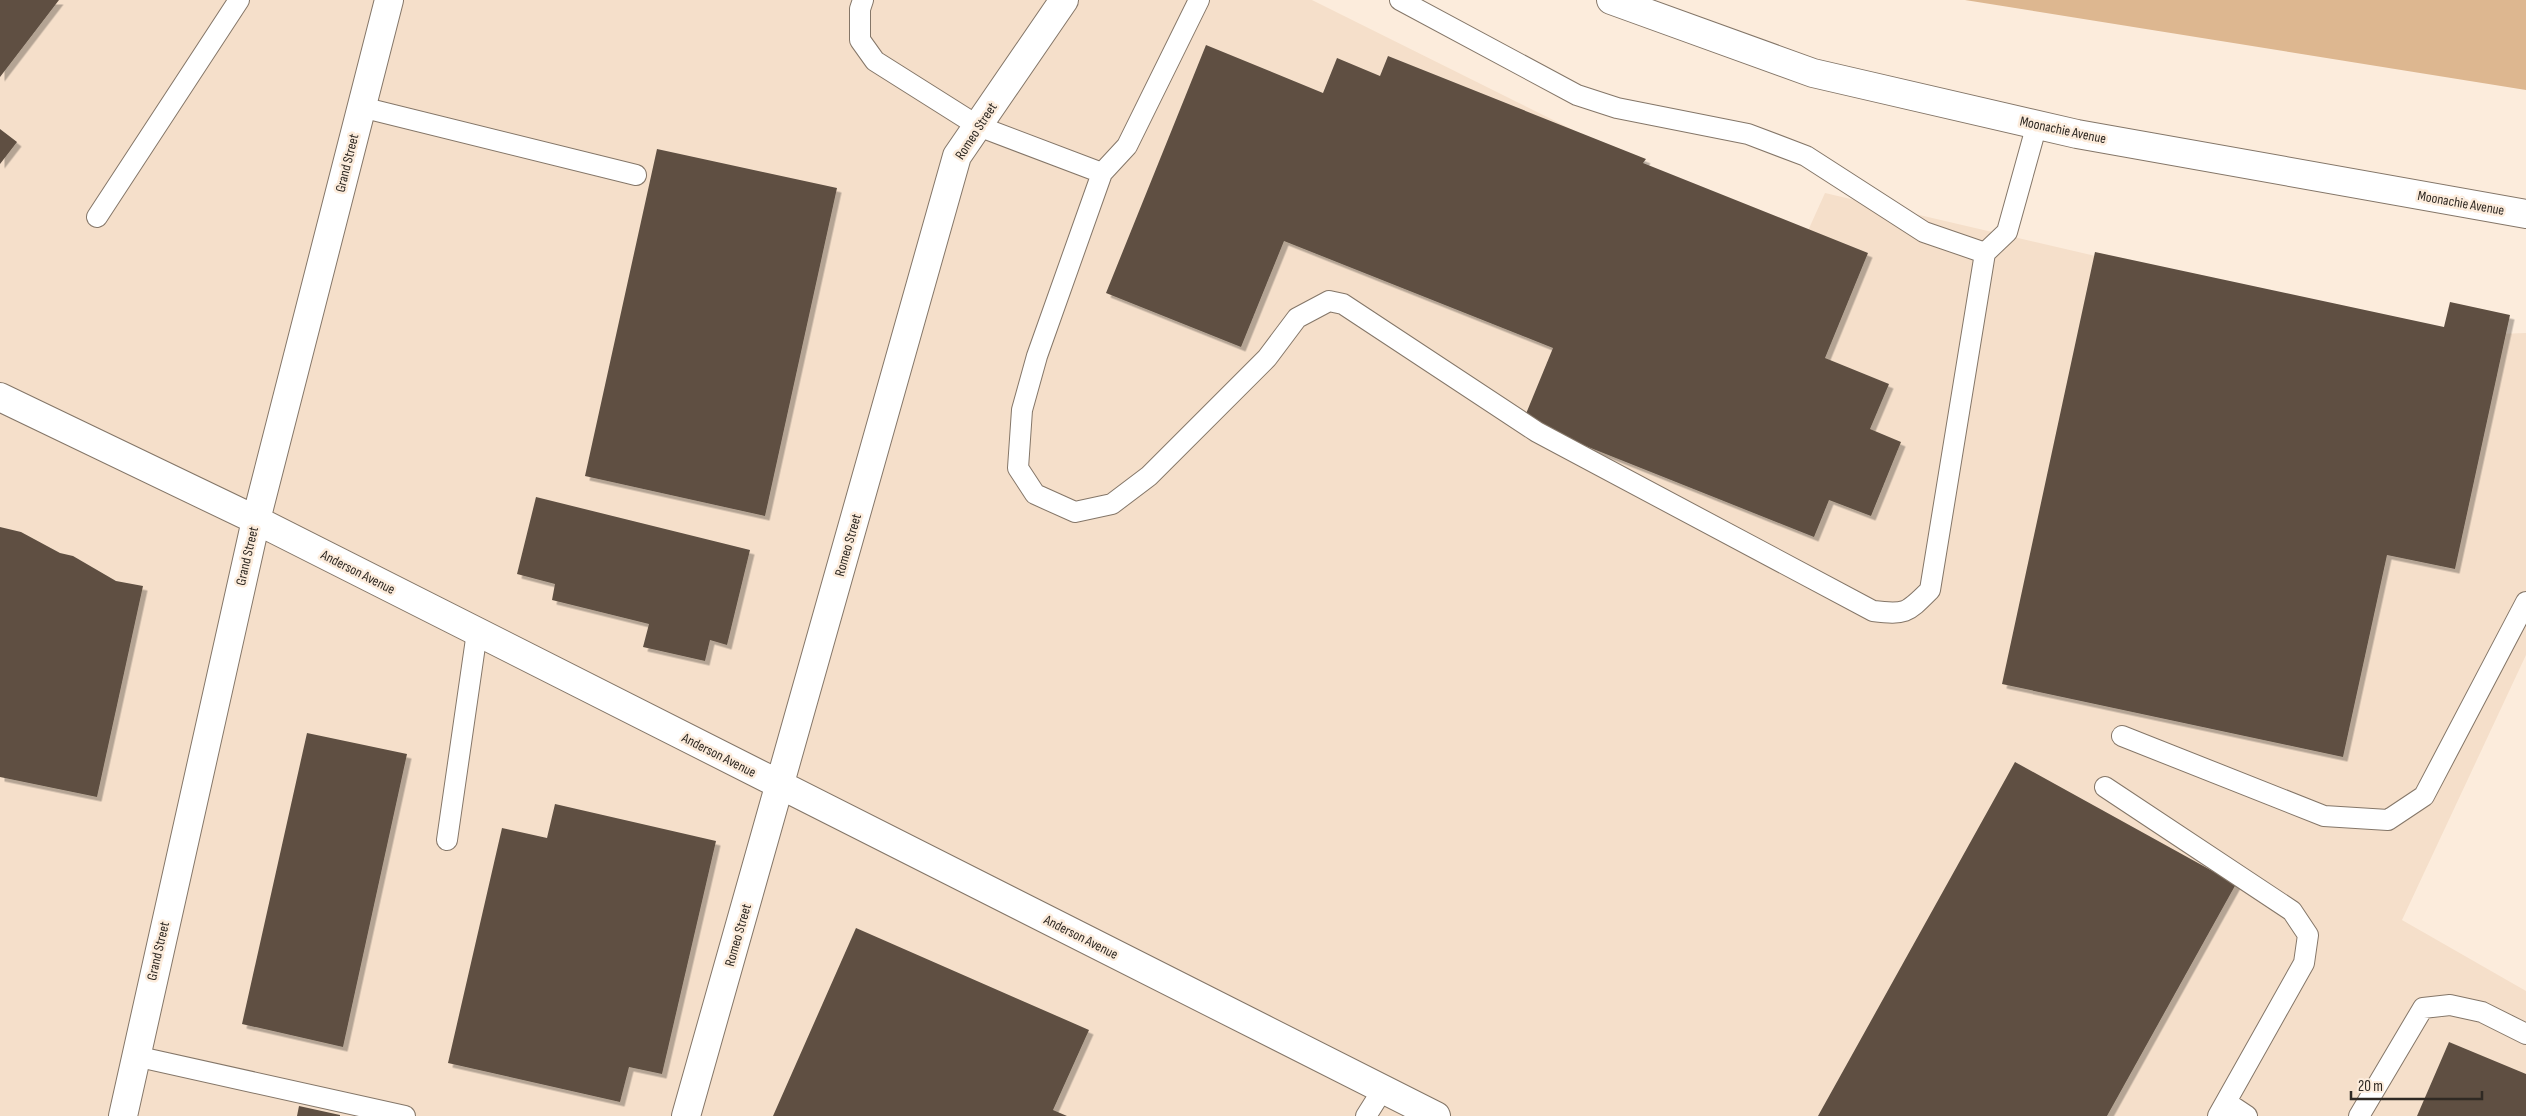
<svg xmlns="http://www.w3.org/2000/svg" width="2526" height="1116" font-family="'Sofia Sans Condensed',sans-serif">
  <defs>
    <filter id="shadow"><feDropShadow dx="4.5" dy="4.5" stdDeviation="0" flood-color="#0004"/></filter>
  </defs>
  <rect width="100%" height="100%" fill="#fcecdc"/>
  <!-- built -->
  <path fill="#f5dfca" d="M 0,0 L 1312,0 L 1802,244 L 1825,193 L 2439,336 L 2526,333 L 2526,655 L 2402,920 L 2526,991 L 2526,1116 L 0,1116 Z"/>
  <!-- green -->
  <path fill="#ddb790" d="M 1965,0 L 2526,0 L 2526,90 Z"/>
  <!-- building -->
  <path fill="#5e5043" filter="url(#shadow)" d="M 0,0 L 59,0 L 0,77 Z
    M 1206,45 L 1323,93 L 1337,58 L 1380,76 L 1388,56 L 1646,159 L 1643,163 L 1868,253 L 1825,358 L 1889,384 L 1870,429 L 1901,442 L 1871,516 L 1829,500 L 1814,537 L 1523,421 L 1553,348 L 1284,241 L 1241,347 L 1106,293 Z
    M 0,129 L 17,142 L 0,164 Z
    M 657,149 L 837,188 L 765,516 L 585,476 Z
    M 2095,252 L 2444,327 L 2450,302 L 2510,315 L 2455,569 L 2387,555 L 2343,757 L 2002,684 Z
    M 536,497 L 750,550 L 727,645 L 710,640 L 705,661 L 643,647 L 649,624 L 552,600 L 555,584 L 517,574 Z
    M 0,527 L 21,532 L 60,553 L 73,556 L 116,581 L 143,586 L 97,797 L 0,777 Z
    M 307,733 L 407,754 L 343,1047 L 242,1024 Z
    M 2015,762 L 2236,884 L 2107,1116 L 1818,1116 Z
    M 555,804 L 716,841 L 662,1074 L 629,1067 L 620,1102 L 448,1063 L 502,828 L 547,838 Z
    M 856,928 L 1089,1030 L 1053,1110 L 1067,1116 L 773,1116 Z
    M 2449,1042 L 2526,1074 L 2526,1116 L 2417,1116 Z
    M 299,1106 L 340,1115 L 340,1116 L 297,1116 Z"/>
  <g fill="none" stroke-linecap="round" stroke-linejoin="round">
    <!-- service casing -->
    <g stroke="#847668" stroke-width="22">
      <path id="service" d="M 863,0 L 860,9 L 860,40 L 875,61 L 978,126 L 1102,173
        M 1199,0 L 1127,146 L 1102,173 L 1037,356 L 1022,410 L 1018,468 L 1035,494 L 1075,512 L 1112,504 L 1149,476 L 1267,358 L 1297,318 L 1329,301 L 1343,304 L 1537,432 L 1873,611 C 1906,615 1907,613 1930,590 L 1985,253 L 2007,232 L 2037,124
        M 1400,0 L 1577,95 L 1617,108 L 1748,134 L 1806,156 L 1924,232 L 1985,253
        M 361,107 L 636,175
        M 97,217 L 239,0
        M 2122,736 L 2324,816 L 2388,820 L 2424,796 L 2526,602
        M 2105,787 L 2292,911 L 2308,935 L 2304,963 L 2218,1116
        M 447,840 L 477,632
        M 135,1056 L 405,1116
        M 2226,1102 L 2247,1116
        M 1366,1116 L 1383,1089
        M 2359,1116 L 2423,1008 L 2450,1005 L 2482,1012 L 2526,1034"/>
    </g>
    <!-- minor casing -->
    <g stroke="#847668" stroke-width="30">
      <path id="minor" d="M 0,397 L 256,520 L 1436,1116
        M 123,1116 L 256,520 L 389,0
        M 686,1116 L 957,156 L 1064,0"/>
    </g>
    <!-- secondary casing -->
    <g stroke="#847668" stroke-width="30">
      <path id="secondary" d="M 1611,0 L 1813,73 L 2077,134 L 2526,214"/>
    </g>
    <!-- service -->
    <use href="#service" stroke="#fff" stroke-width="20"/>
    <!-- minor -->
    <use href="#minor" stroke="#fff" stroke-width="28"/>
    <!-- secondary -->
    <use href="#secondary" stroke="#fff" stroke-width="28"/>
  </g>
  <g text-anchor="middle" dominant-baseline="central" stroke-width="5" stroke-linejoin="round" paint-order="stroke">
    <!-- street labels -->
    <g font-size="14" fill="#2f2923" stroke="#fcecdc">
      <text transform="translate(2063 130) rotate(12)">Moonachie Avenue</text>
      <text transform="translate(976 131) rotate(-57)">Romeo Street</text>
      <text transform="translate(347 163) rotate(-76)">Grand Street</text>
      <text transform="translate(2461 203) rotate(10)">Moonachie Avenue</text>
      <text transform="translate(848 545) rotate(-74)">Romeo Street</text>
      <text transform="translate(247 556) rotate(-77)">Grand Street</text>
      <text transform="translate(358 572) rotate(27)">Anderson Avenue</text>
      <text transform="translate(719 755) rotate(27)">Anderson Avenue</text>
      <text transform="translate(738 935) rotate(-74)">Romeo Street</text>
      <text transform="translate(1081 937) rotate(27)">Anderson Avenue</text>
      <text transform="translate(158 951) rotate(-77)">Grand Street</text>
    </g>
  </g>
  <!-- scale -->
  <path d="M2351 1091v8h131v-8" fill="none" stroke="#2f2923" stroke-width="2.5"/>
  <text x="2358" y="1091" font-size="15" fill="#2f2923" stroke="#fcecdc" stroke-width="4" paint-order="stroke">20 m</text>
</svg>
